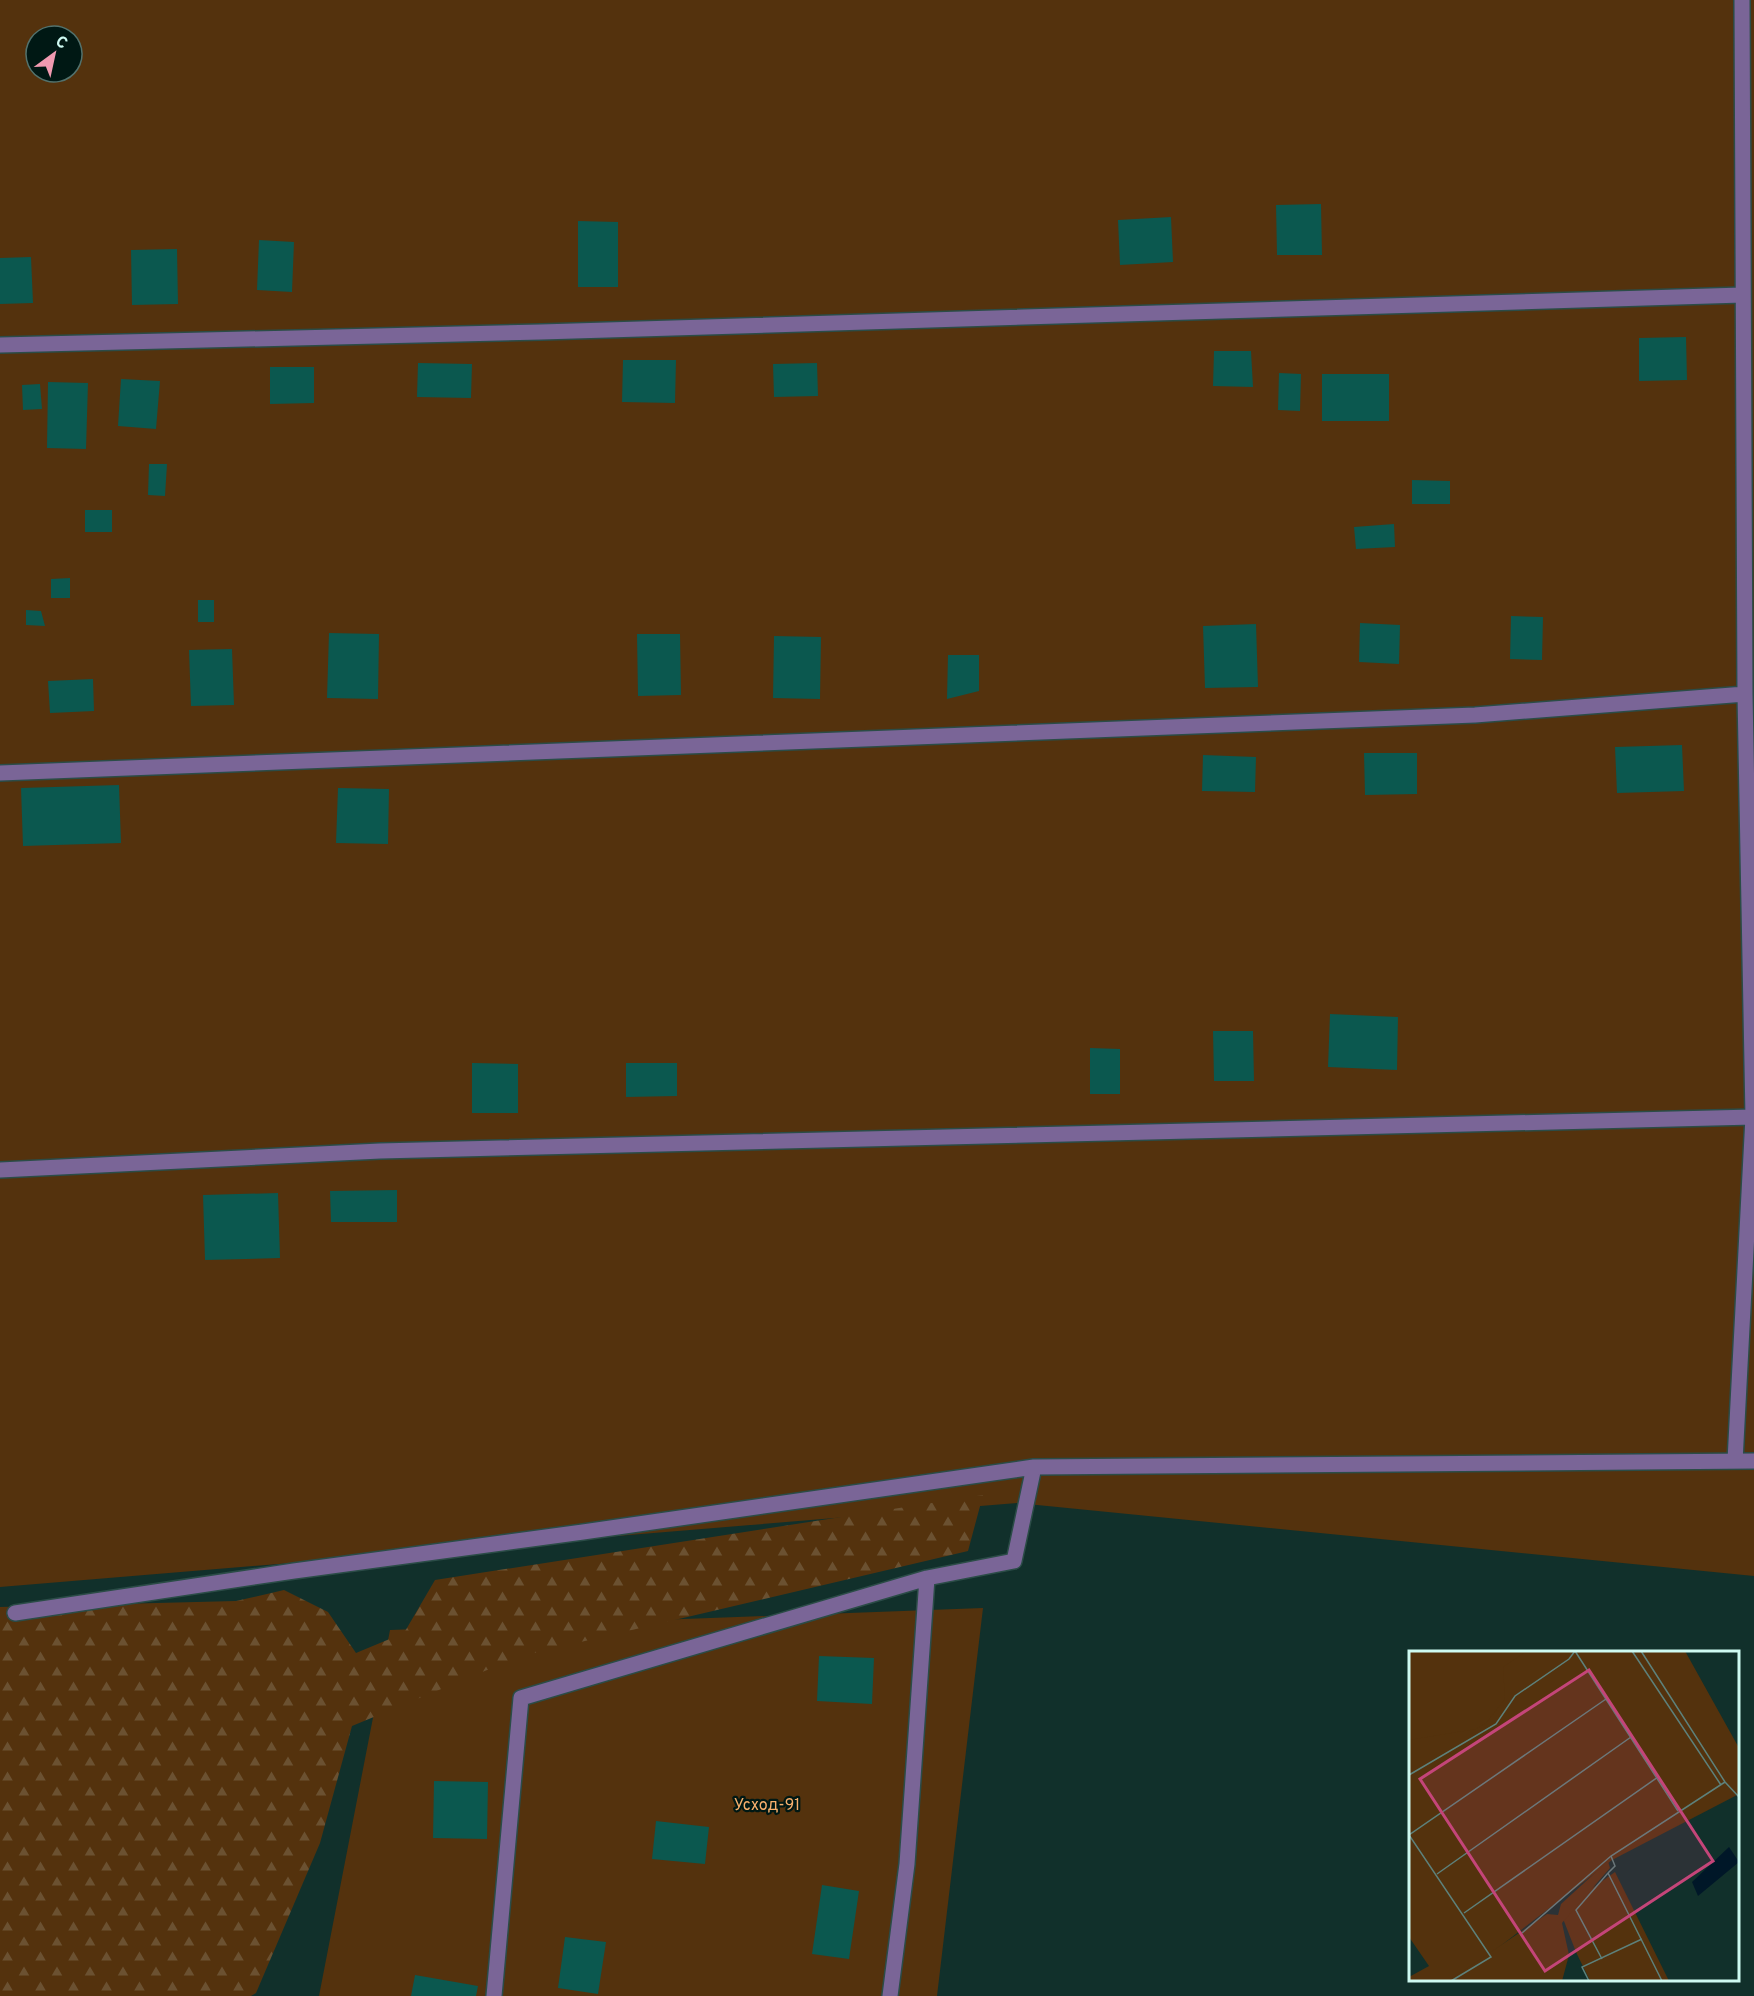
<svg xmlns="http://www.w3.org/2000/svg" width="1754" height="1996" font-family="Overpass,sans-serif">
  <defs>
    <pattern id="forest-firs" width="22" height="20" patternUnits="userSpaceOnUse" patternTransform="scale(1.5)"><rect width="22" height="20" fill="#54320d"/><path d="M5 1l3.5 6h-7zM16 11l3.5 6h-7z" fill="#6b5131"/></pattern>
  </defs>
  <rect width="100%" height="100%" fill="#11302b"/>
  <!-- green -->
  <path fill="#54320d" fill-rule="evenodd" d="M 0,0 L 1754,0 L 1754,1576 L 1017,1503 L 0,1587 ZM 36,36 L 72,36 L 72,72 L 36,72 Z
    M 983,1608 L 937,1996 L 319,1996 L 390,1630 Z"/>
  <!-- forest -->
  <path fill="url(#forest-firs)" d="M 983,1495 L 968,1551 L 521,1656 L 352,1726 L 320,1843 L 256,1993 L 251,1996 L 0,1996 L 0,1607 L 236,1601 L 284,1590 L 328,1612 L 356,1653 L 404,1633 L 435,1580 Z"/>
  <!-- building -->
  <path fill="#0b584f" d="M 1321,204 L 1322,255 L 1277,255 L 1276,205 Z
    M 1171,217 L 1173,262 L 1120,265 L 1118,220 Z
    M 578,221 L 618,222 L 618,287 L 578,287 Z
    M 259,240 L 294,242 L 292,292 L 257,290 Z
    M 177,249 L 178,304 L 132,305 L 131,250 Z
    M 31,257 L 33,303 L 0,304 L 0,258 Z
    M 1686,337 L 1687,380 L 1639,381 L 1639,338 Z
    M 1214,351 L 1251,351 L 1253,387 L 1213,386 Z
    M 623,360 L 676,360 L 675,403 L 622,402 Z
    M 418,363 L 472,364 L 471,398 L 417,397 Z
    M 817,363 L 818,396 L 774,397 L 773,364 Z
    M 270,367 L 314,367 L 314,403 L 270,404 Z
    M 1279,373 L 1301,374 L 1300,411 L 1278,410 Z
    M 1322,374 L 1389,374 L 1389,421 L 1322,421 Z
    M 121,379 L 160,381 L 156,429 L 118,426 Z
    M 48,382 L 88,383 L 86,449 L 47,448 Z
    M 40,384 L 42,409 L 23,410 L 22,385 Z
    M 149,464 L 167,464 L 165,496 L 148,495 Z
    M 1412,480 L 1450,481 L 1450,504 L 1412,504 Z
    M 85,510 L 112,510 L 112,532 L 85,532 Z
    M 1394,524 L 1395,547 L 1356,549 L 1354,527 Z
    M 70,578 L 70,598 L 51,598 L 51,579 Z
    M 198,600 L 214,600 L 214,622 L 198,622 Z
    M 26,610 L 41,611 L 45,626 L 26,625 Z
    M 1511,616 L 1543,617 L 1542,660 L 1510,659 Z
    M 1360,623 L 1400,625 L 1399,664 L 1359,662 Z
    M 1256,624 L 1258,687 L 1205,688 L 1203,626 Z
    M 329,633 L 379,634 L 378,699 L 327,698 Z
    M 637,634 L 680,634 L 681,695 L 638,696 Z
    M 774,636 L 821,637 L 820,699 L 773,698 Z
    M 232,649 L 234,705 L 191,706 L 189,650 Z
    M 948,655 L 979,655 L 979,691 L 947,699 Z
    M 93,679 L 94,711 L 50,713 L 48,681 Z
    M 1682,745 L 1684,791 L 1617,793 L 1615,747 Z
    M 1364,753 L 1417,753 L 1417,794 L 1365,795 Z
    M 1203,755 L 1256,757 L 1255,792 L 1202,791 Z
    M 119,785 L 121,843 L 23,846 L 21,788 Z
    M 338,788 L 389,789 L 388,844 L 336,843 Z
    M 1330,1014 L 1398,1017 L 1397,1070 L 1328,1067 Z
    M 1213,1031 L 1253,1031 L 1254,1081 L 1214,1081 Z
    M 1090,1048 L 1120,1049 L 1120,1094 L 1090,1094 Z
    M 472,1063 L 518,1064 L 518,1113 L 472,1113 Z
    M 626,1063 L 677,1063 L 677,1096 L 626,1097 Z
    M 397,1190 L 397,1222 L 331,1222 L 330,1191 Z
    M 278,1193 L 280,1258 L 205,1260 L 203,1195 Z
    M 819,1656 L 874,1658 L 872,1704 L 817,1701 Z
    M 434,1781 L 488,1782 L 487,1839 L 433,1838 Z
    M 656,1821 L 709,1827 L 705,1864 L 652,1859 Z
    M 822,1885 L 859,1891 L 849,1959 L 812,1954 Z
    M 565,1937 L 606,1942 L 598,1994 L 558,1988 Z
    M 415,1975 L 478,1986 L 476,1996 L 411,1996 Z"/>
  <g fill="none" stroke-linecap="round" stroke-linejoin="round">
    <!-- minor casing -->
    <g stroke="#2b4c47" stroke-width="18">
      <path id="minor" d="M 0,345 L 541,332 L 1742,295
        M 0,773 L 1475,715 L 1745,694
        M 0,1170 L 380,1151 L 1753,1117
        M 1735,1461 L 1753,1117 L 1745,694 L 1742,0
        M 927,1578 L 1014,1561 L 1034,1467
        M 15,1613 L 294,1571 L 583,1532 L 1034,1467 L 1754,1461
        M 494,1996 L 521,1698 L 927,1578 L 907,1864 L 890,1996"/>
    </g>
    <!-- minor -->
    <use href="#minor" stroke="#7a6597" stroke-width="15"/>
  </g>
  <g text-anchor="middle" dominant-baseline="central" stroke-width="4.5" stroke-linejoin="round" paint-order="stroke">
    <!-- park labels -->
    <g font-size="16" fill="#f7b06d" stroke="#001814">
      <text x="767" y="1806">Усход-91</text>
    </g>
  </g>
  <!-- overview -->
  <g transform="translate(1409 1651)">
    <rect width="330" height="330" fill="#11302b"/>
    <path d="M 98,0 L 276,0 L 330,97 L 330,143 L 203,209 L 46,330 L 0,330 L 0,326 L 20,315 L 0,286 L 0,83 ZM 206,221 L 260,330 L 181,330 L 167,301 L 151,260 Z" fill="#54320d"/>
    <path d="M 0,0 L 118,0 L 94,16 L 96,48 L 77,72 L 67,78 L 0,89 ZM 199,210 L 201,217 L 153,272 L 160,304 L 153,330 L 39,330 L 138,263 L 149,264 L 152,253 Z" fill="#54320d"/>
    <path d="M 320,196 L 330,211 L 289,245 L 283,231 Z" fill="#001728"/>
    <path fill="none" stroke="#5d817b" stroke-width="1.5" d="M 166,0 L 269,160M 223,0 L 312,134M 232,0 L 316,131 L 330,146M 0,124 L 87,73 L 106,45 L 160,8 L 166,0M 199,222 L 206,215 L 202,205M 28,223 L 222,86M 55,262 L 249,126M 113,282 L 202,205 L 316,131M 193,308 L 167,259 L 199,222 L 253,330M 42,330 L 82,306 L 0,184 L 197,48M 180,330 L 173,316 L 233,288"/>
    <path fill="#c44579" fill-opacity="0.15" stroke="#c44579" stroke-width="3" d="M 180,19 L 304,210 L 136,320 L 11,128 Z"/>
    <rect width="330" height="330" fill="none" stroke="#cefaf2" stroke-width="3"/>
  </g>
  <!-- north arrow -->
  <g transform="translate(54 54) rotate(33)"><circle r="28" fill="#001814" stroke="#52726d" stroke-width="1.5"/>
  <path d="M0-4.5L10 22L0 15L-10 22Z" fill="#f19ab1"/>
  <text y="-9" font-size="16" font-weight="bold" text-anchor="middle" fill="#cefaf2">С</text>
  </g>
</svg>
